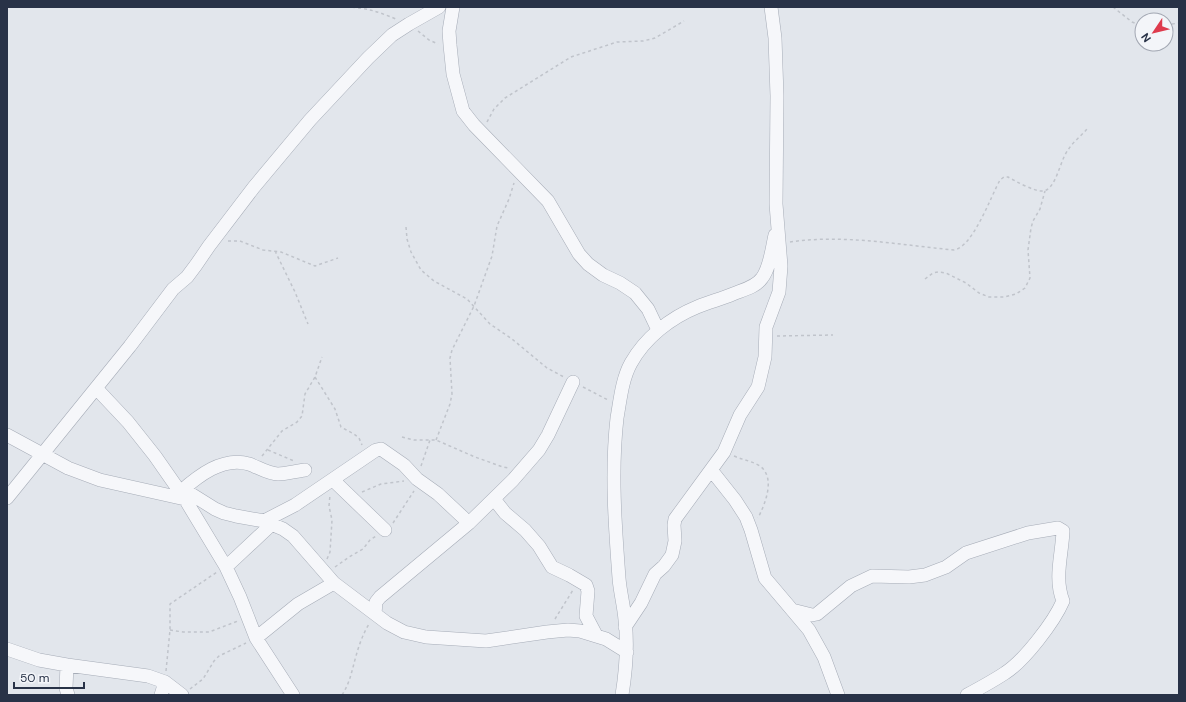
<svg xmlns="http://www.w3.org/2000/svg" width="1186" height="702" font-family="'DM Sans',sans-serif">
  <rect width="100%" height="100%" fill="#e2e6ec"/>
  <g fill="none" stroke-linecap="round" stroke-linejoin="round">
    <!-- minor casing -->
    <g stroke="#a6acb7" stroke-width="14">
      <path id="minor" d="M 453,7 L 449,31 L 450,45 L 453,74 L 463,111 L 474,125 L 548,201 L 579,254 L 588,264 L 603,275 L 620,283 L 635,293 L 648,309 L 658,330
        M 96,388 L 128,422 L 155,456 L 185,499 L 226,567 L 240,597 L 256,638 L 293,695
        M 7,435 L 68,468 L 100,480 L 185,499
        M 712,471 L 735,500 L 746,517 L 751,530 L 765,578 L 809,630 L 824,657 L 838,695
        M 333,480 L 385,530
        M 183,489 L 215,509 L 224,513 L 236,516 L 264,521 L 283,529 L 293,536 L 334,583 L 387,623 L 404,632 L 426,637 L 486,641 L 547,632 L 568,630 L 580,631 L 606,639 L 627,652
        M 180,492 C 198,476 223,456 249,464 C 258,467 268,474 278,474 C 286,474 296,471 305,470
        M 7,498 L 130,346 L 173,289 L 187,277 L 196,265 L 209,246 L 254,187 L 310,120 L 368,58 L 392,35 L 409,24 L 439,7
        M 494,499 L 505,513 L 525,530 L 539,546 L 552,567 L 569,575 L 586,585 L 588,591 L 586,616 L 596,635
        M 264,521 L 295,505 L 376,450 L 381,449 L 404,465 L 417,479 L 438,494 L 469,523
        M 226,567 L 273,523
        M 792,610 L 812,615 L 817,614 L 851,586 L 872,576 L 909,577 L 925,575 L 946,567 L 966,553 L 1028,533 L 1058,528 L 1063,531 C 1062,555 1054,578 1063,601 C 1054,622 1024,661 1005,673 C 993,681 980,688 967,695
        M 375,614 L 376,602 L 380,597 L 469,523 L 513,480 L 539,450 L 548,435 L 573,382
        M 625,627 L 641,603 L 655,574 L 664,566 L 672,555 L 675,541 L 674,525 L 675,519 L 724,452 L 740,415 L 758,387 L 765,357 L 766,327 L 779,292 L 781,266 L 776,204 L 777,96 L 775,38 L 771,7
        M 256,638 L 298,604 L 334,583
        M 7,649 L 39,660 L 67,665 L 148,676 L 165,682 L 182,695
        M 67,665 L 66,688 L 68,695
        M 161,695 L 165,682
        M 622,695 C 626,670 628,645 625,620 C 624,606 620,592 619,578 C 615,525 611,471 617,418 C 620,401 622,379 631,363 C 645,338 670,318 697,307 C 709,302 721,299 733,294 C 743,290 756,287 762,278 C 770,268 772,248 775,235"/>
    </g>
    <!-- path -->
    <path stroke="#c0c4cb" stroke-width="1.5" stroke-dasharray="3 3" stroke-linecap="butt" d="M 346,7 C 368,8 376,11 396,19
      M 1113,7 L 1132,22 L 1142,26
      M 1166,25 L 1179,23
      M 418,31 L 429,40 L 438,44
      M 487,122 L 494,109 L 505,98 L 571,57 L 617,42 L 643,41 L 655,38 L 684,21
      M 406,227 L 407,239 L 411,252 L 421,270 L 434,281 L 467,299 L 490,324 L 512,339 L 547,368 L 564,377
      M 228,241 L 240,241 L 263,250 L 281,252 L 315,266 L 338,258
      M 790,242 C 844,234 900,245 954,250 C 973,247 991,196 1000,180 L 1004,177 L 1008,177 C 1015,181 1035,192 1043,191 C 1056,190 1060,160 1068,150 C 1073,142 1081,136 1087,129
      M 275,251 L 295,292 L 308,324
      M 925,279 L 933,273 L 938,272 L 946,273 L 966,283 L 979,293 L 989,297 L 1004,297 L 1016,294 L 1025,288 L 1030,278 L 1028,250 L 1031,228 L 1033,221 L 1040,209 L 1045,191
      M 777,336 L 833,335
      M 315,377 L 335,409 L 341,427 L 354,434 L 359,438 L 362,445
      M 583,387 L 608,400
      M 402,437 L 414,440 L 436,440 L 475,457 L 503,467 L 509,468
      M 436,440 L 450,404 L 452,394 L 450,358 L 452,350 L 474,306 L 492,256 L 497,226 L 509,199 L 514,183
      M 268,450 L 294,461
      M 262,456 L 282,431 L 297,422 L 302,416 L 305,394 L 315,377 L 322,357
      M 734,456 C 743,460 752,461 760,466 C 776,478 765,504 758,518
      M 421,466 L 430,440
      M 362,492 L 381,484 L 404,481
      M 393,523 L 414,491
      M 327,559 L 330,552 L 332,520 L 329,506 L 330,495
      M 335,567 L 349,557 L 363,549 L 370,540 L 376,536
      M 555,619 L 573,590
      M 170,630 L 183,632 L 209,632 L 238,621
      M 166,671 L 170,630 L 170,604 L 217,572
      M 190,689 L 203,679 L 214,661 L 219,656 L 246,643
      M 342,695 C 350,683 352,670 356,656 C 359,645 363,634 369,624"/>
    <!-- minor -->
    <use href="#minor" stroke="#f6f7fa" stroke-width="13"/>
  </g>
  <!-- border -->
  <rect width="1186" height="702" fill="none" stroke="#283247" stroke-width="16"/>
  <!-- north arrow -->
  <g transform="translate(1154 32) rotate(235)"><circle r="19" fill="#f3f5f9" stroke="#a2a7b2"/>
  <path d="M0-3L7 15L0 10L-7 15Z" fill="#de3b4d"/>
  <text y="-6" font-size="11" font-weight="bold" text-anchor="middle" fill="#283247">N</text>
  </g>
  <!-- scale -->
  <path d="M14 682v6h70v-6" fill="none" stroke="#283247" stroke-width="2"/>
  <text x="20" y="682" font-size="12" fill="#283247" stroke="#f3f5f9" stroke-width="3" paint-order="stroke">50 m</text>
</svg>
